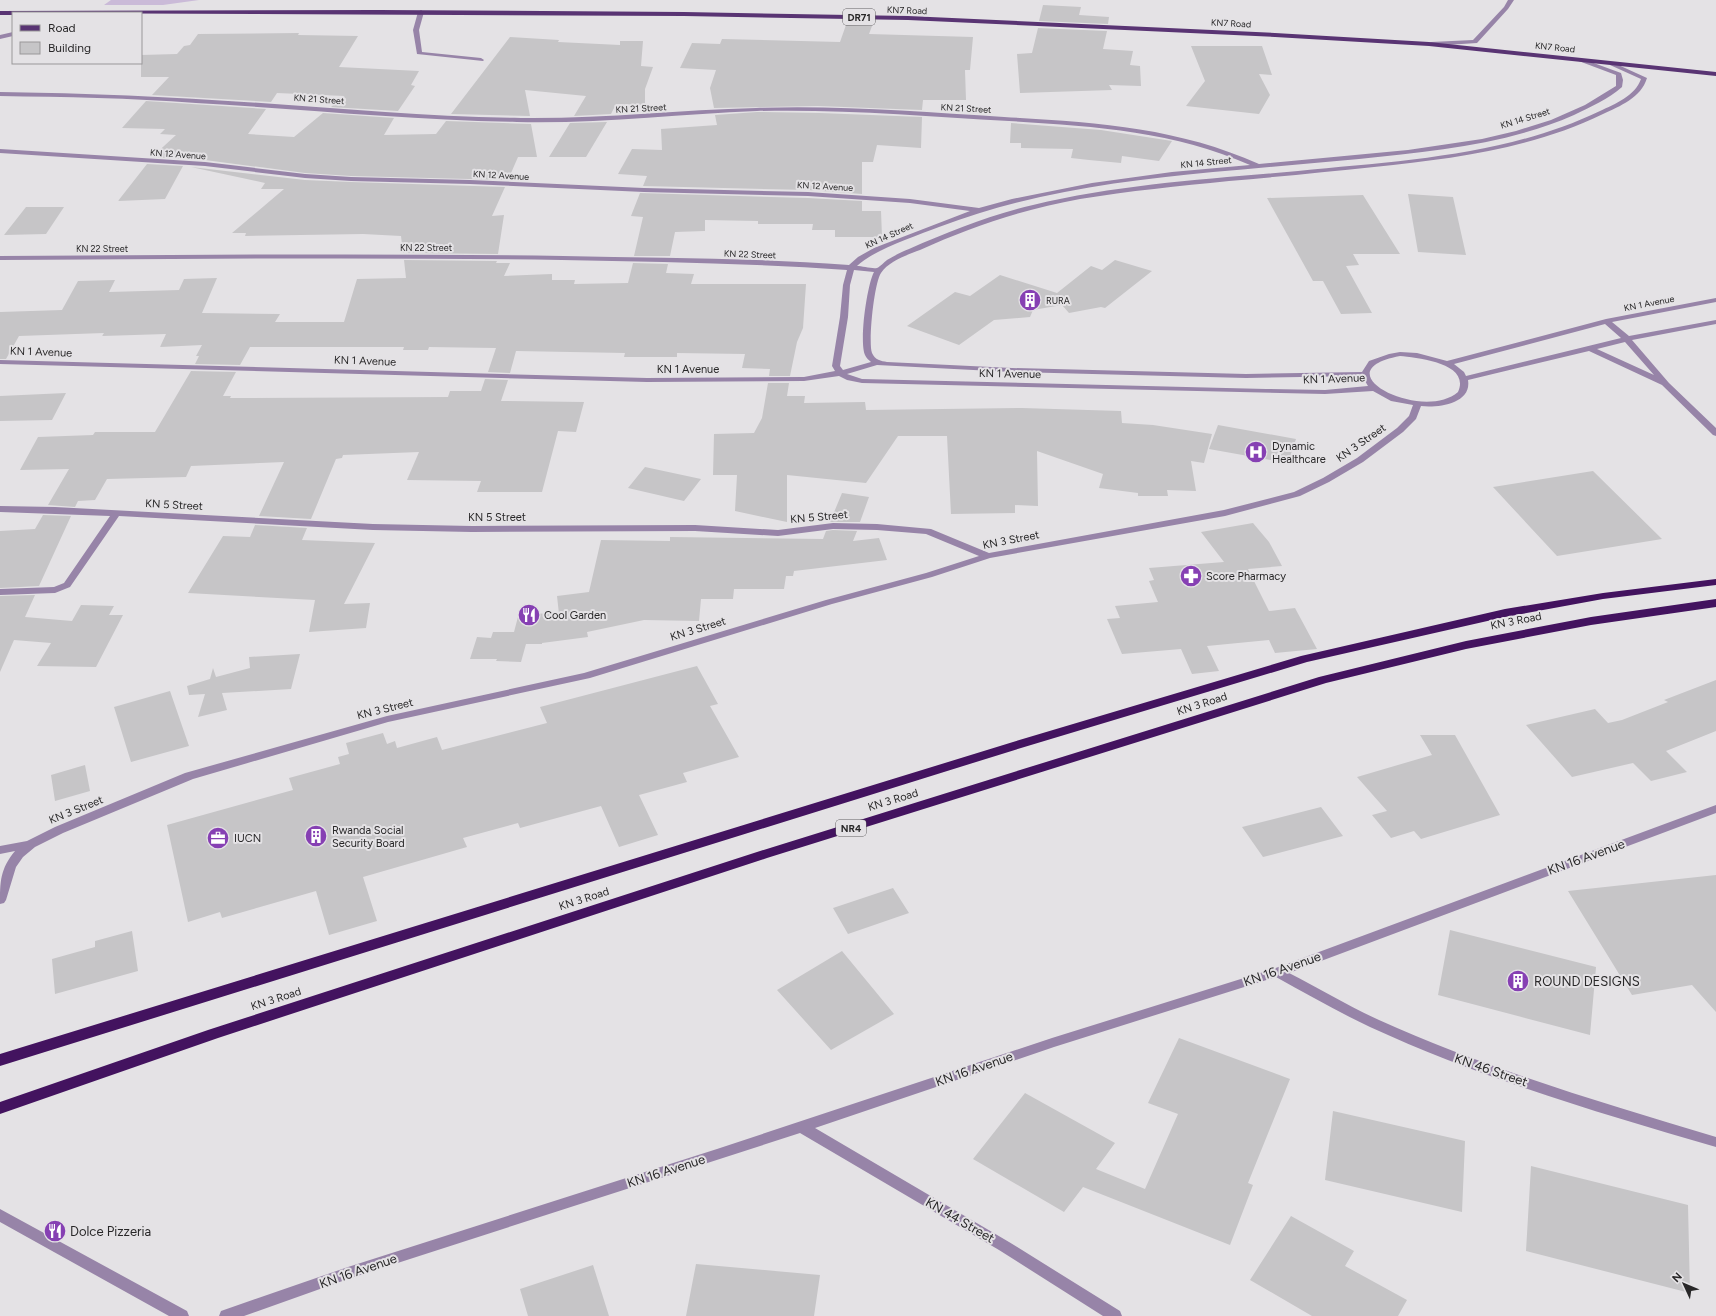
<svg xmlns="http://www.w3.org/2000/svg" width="1716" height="1316" font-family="Figtree,sans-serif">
  <rect width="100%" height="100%" fill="#e4e2e5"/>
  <!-- green -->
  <path fill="#cabad8" d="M 111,0 L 199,0 L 163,5 L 104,5 Z"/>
  <!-- building -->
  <path fill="#c6c5c7" d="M 1043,5 L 1081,7 L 1079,15 L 1109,17 L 1108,24 L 1039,21 Z
    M 846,25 L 872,26 L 869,34 L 973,37 L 970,70 L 965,70 L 966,100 L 923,100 L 922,110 L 818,106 L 714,108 L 710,88 L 716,70 L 680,68 L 692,43 L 720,44 L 722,39 L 840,42 Z
    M 1038,28 L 1107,31 L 1103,49 L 1133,51 L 1130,65 L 1140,66 L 1141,86 L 1109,85 L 1112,90 L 1020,93 L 1017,54 L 1032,53 Z
    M 299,33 L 298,35 L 358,36 L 339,67 L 419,71 L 411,85 L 415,86 L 398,111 L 331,107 L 344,96 L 277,93 L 271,102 L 152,95 L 169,77 L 141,77 L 141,55 L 177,54 L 184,46 L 190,45 L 198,34 Z
    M 510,37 L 559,40 L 558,42 L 620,45 L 620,41 L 643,41 L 641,66 L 653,67 L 645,89 L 645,105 L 616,104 L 611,114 L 574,116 L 586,96 L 525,90 L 530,116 L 451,114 Z
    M 1191,46 L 1262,46 L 1272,75 L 1259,74 L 1270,95 L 1259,114 L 1186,106 L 1205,81 Z
    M 146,101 L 266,109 L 248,134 L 294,137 L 323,113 L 394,118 L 384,135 L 436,134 L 446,121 L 531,124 L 537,157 L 518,157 L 508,180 L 351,176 L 305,173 L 205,160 L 152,157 L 176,135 L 160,134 L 165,129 L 122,128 Z
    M 757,112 L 820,113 L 922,117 L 921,148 L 877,145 L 873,162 L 862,162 L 862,194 L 808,190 L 643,186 L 647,176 L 618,174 L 632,149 L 662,150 L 661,129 L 717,125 L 715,115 Z
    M 607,122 L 586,157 L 549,157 L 570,123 Z
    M 1011,123 L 1101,130 L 1172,141 L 1159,161 L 1122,156 L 1121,163 L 1089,160 L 1071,158 L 1073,149 L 1021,148 L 1021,143 L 1010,143 Z
    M 147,164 L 183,166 L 165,199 L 118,201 Z
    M 191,167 L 305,180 L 351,182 L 505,187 L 492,216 L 504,215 L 498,254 L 403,253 L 401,236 L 363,234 L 245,236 L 246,233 L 232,233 L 284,189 L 261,189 L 265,183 Z
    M 640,193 L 808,198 L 862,201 L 862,211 L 881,211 L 882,237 L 835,237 L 835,230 L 812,230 L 813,224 L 758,224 L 758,221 L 705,220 L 705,231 L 675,232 L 670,256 L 634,256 L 643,217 L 631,216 Z
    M 1408,194 L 1453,197 L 1466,255 L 1418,252 Z
    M 1363,195 L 1400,254 L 1353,254 L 1359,265 L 1346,266 L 1372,313 L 1341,314 L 1323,281 L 1313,281 L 1267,198 Z
    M 26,207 L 64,207 L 46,234 L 4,235 Z
    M 404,260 L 497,261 L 496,263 L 510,263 L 504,276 L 552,274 L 552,280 L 575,280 L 574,284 L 628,283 L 633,263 L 668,264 L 666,273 L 694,274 L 691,284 L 806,284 L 803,328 L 797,342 L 790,376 L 769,376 L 770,369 L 742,368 L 745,354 L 677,353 L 677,357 L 624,357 L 625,353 L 516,351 L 510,373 L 488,372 L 496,348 L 429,347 L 428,350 L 403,350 L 404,347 L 250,347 L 240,365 L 195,364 L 199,356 L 196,356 L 202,345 L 160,347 L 166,334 L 102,336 L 104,333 L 19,336 L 6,359 L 0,359 L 0,312 L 62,310 L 78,281 L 115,280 L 109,292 L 179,290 L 184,279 L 217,278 L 202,313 L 280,314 L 275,322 L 344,322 L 357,279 L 406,278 Z
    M 1115,260 L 1152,271 L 1105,308 L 1101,307 L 1069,313 L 1062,305 L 1033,310 L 1030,317 L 994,320 L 959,345 L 907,326 L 955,292 L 970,296 L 1000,275 L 1057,293 L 1091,266 L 1102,270 Z
    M 191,371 L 236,372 L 223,396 L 231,396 L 230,398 L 448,397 L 450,391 L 481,391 L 485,379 L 508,380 L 501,401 L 584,402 L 576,432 L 558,431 L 542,492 L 477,492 L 481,481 L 407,480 L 419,452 L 343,455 L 342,458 L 336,459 L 311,519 L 259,516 L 284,462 L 191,466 L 186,477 L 107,479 L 95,500 L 78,501 L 75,507 L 48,505 L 69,469 L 20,470 L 38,437 L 93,435 L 95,432 L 155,432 Z
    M 768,383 L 789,383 L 787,396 L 805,396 L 804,403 L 865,402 L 866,410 L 1022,408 L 1121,411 L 1122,423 L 1153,425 L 1212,434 L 1204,463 L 1191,461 L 1196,491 L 1167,490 L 1168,496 L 1138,496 L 1138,493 L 1099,488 L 1103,474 L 1037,451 L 1038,506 L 1015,505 L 1015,513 L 951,514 L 947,436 L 898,436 L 866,483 L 787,475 L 787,522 L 735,511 L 737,475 L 713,475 L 714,434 L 754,433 L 762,418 Z
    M 66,393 L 52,420 L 0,421 L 0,396 Z
    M 1218,425 L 1296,439 L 1288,463 L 1209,449 Z
    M 645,467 L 701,479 L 684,501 L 628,488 Z
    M 1593,471 L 1662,539 L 1557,556 L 1493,487 Z
    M 842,493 L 869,497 L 860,522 L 830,522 Z
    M 43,515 L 71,516 L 39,586 L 0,588 L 0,531 L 35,529 Z
    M 1253,523 L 1269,542 L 1282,566 L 1248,569 L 1269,611 L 1295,608 L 1317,649 L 1275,653 L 1269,640 L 1207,646 L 1219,671 L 1192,674 L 1181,649 L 1122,654 L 1107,619 L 1120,618 L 1115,606 L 1158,602 L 1149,581 L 1154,580 L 1149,568 L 1224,562 L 1201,532 Z
    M 255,525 L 307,528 L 302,540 L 375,543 L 344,604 L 370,603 L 366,628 L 309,632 L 315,600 L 188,593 L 223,536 L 250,537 Z
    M 833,530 L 857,531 L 853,541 L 879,538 L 887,560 L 794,571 L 793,576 L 786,576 L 784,589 L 734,589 L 733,599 L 701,599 L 699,621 L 644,620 L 587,632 L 588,637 L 542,643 L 542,644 L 526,644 L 521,662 L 496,661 L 497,659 L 470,659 L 477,637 L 491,638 L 493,632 L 514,632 L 519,613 L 559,614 L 557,596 L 589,592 L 601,540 L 670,541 L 670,537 L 823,539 L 826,531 Z
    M 35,595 L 25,617 L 72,621 L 81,605 L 114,606 L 109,615 L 123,615 L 96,667 L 37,666 L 51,643 L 14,640 L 0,672 L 0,596 Z
    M 300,654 L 291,689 L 222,693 L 227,710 L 198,717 L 205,694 L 189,695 L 187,686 L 210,679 L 213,668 L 216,677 L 250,668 L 249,657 Z
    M 697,666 L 718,704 L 710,706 L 739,757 L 683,773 L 687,782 L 639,795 L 658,835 L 619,847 L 601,806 L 520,828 L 518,823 L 463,838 L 467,847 L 363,877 L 377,921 L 329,935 L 316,891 L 222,918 L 220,912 L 188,922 L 167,825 L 293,790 L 289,778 L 340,764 L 338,757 L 349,754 L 346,743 L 383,733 L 387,744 L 395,741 L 397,748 L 437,737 L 442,750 L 547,723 L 540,707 Z
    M 1716,680 L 1716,731 L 1666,751 L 1687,772 L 1651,781 L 1633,763 L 1572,777 L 1526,725 L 1595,709 L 1608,723 L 1622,720 L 1668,702 L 1664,700 Z
    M 170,691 L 189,746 L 131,762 L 114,707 Z
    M 1420,735 L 1455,735 L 1500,815 L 1421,839 L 1414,831 L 1391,838 L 1372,815 L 1387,811 L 1357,777 L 1432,755 Z
    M 85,765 L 90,791 L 55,801 L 51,775 Z
    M 1321,807 L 1343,836 L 1263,857 L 1242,827 Z
    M 1716,875 L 1716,1012 L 1692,985 L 1632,995 L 1568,891 Z
    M 893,888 L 909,913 L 848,934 L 833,908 Z
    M 1450,930 L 1596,967 L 1590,1035 L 1438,995 Z
    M 132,931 L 138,971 L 55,994 L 52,959 L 95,947 L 95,941 Z
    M 842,951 L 894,1014 L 831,1050 L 777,990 Z
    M 1179,1038 L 1290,1079 L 1248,1183 L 1253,1185 L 1230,1245 L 1083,1187 L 1064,1212 L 973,1159 L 1025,1093 L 1115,1143 L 1096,1169 L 1145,1189 L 1178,1114 L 1148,1103 Z
    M 1333,1111 L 1465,1141 L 1462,1212 L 1325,1180 Z
    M 1531,1166 L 1688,1205 L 1690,1293 L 1526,1251 Z
    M 1291,1216 L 1354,1251 L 1345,1266 L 1407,1300 L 1398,1316 L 1312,1316 L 1250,1280 Z
    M 696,1264 L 820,1275 L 814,1316 L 686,1316 Z
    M 593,1265 L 609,1316 L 528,1316 L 520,1289 Z"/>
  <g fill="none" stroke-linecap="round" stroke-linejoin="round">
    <!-- minor -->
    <path fill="#9784a8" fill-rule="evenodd" d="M 1508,0 L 1514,0 L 1508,9 L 1477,43 L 1431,46 L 1428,44 L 1431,42 L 1473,40 L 1504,7 Z
      M 421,10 L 424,12 L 419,30 L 422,52 L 481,58 L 484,60 L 483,61 L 417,54 L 413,30 L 418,12 Z
      M 13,32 L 13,36 L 0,39 L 0,35 Z
      M 1576,58 L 1580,58 L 1621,73 L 1623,80 L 1622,87 C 1609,99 1590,107 1574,115 C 1506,145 1432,151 1359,159 C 1310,163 1262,168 1213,172 C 1120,181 1027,193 939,227 C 916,236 873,250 857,266 C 862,266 872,269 877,268 C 880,267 884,262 887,260 C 894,256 901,252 909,249 C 950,231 990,215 1033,205 C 1120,184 1210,179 1298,171 C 1400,161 1506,156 1600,111 C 1615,104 1635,96 1641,79 L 1610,65 L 1610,63 L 1614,63 L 1647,78 C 1641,98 1620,106 1603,114 C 1531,149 1452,159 1374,167 C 1325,172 1277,177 1229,181 C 1179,186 1129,191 1080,199 C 1024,209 971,227 920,250 C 907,255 889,261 881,273 C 874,283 868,343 872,353 C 875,360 881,361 887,362 L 1012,368 L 1246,374 L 1362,372 L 1369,361 L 1389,354 L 1400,352 L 1417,353 L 1447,361 L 1606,319 L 1716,298 L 1716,302 L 1612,322 L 1629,336 L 1716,320 L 1716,324 L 1632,340 L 1669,383 L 1716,428 L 1716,436 L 1713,435 L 1662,385 L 1589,351 L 1468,380 C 1472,404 1437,408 1421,406 L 1416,419 L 1403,432 L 1363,462 L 1329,482 L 1300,496 L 1225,516 L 990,558 L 932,577 L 832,604 L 590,678 L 388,722 L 193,779 L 63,833 L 35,847 L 23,857 L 16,867 L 6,900 L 4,903 L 0,904 C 0,882 0,869 15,851 L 0,854 L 0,846 L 27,841 L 55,827 L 185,773 L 387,716 L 584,673 L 826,600 L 926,573 L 979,556 L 926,534 L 877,530 L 833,529 L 778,536 L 695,531 L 472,532 L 373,530 L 119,516 L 70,587 L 55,593 L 0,595 L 0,589 L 54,587 L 64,583 L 110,516 L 0,512 L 0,506 L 55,507 L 373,524 L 472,526 L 695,525 L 778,530 L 833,523 L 877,524 L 931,529 L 989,553 L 1224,510 L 1294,492 L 1323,478 L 1357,458 L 1397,428 L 1409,416 L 1413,405 L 1391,401 L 1373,391 L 1325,394 L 862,383 L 847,380 L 839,376 L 804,381 L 647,382 L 0,364 L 0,360 L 647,378 L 804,377 L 835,371 L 832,366 L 840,317 L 843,285 L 847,270 C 752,263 657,262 562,260 C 374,257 187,259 0,260 L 0,256 C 188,255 376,253 563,256 C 659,258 754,258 849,265 L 858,257 L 874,248 L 970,211 L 910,203 L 808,196 L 644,192 L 470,184 L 351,181 L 305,178 L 205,166 L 0,153 L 0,149 L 205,162 L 305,174 L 351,177 L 470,180 L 644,188 L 808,192 L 910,199 L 979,208 L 1012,199 L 1092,183 L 1172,172 L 1250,165 C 1174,131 1091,126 1009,121 C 925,116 841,109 757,111 C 677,114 597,124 517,122 C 410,120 303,109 196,103 C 130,98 65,97 0,96 L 0,92 C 87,93 174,97 261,103 C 347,109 434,117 521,118 C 600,119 678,110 756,108 C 839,105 922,112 1004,117 C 1093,122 1177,127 1259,164 L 1408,150 L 1482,139 L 1516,131 L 1551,120 L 1585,105 L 1616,86 L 1616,75 L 1576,60 ZM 854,270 L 874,272 C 867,285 859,341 865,355 C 866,358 869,360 871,362 L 843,370 L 840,366 L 848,317 L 850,285 ZM 1605,324 L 1621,338 L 1466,376 L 1464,372 L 1454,364 ZM 1625,342 L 1654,375 L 1597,349 ZM 1400,356 C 1418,358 1471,363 1458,392 C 1422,423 1319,371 1400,356 ZM 877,365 L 1012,372 L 1246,378 L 1362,376 L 1368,386 L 1325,390 L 1266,389 L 862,379 L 847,374 Z
      M 1716,805 L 1716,813 L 1289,973 C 1319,988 1348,1006 1379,1020 C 1488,1069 1602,1103 1716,1137 L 1716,1147 C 1599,1113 1481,1078 1370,1027 C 1338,1012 1307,994 1276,977 L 1054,1047 L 815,1128 L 1009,1242 L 1120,1311 L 1122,1316 L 1103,1316 L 999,1250 L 800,1133 L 348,1279 L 244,1316 L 219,1316 L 221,1311 L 348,1267 L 717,1149 L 1052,1038 L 1273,969 Z
      M 0,1209 L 187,1311 L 189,1316 L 169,1316 L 0,1222 Z"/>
    <!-- major -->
    <path fill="#593473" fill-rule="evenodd" d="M 379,10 L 684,12 L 908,16 L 1275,33 L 1429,42 L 1716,72 L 1716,76 L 1429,46 L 1275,37 L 908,20 L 684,16 L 13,13 L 13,15 L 0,15 L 0,11 Z"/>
    <!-- highway -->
    <path fill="#43135f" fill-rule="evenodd" d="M 1716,579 L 1716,585 L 1603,599 L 1505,617 L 1307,662 L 1021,748 L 0,1066 L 0,1054 L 1013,742 L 1301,656 L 1505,609 L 1603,593 Z
      M 1716,599 L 1716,607 L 1591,625 L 1466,649 L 1326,683 L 767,858 L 218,1038 L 0,1114 L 0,1102 L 208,1030 L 757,852 L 1319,677 L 1466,641 L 1591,617 Z"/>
  </g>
  <!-- icons -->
  <defs>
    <g id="building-disc" transform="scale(1.15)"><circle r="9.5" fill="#8640b3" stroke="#e4e2e5"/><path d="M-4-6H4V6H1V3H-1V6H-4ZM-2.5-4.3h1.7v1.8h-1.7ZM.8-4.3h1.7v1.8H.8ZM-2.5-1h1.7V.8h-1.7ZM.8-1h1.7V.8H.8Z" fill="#fff"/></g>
    <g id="hospital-disc" transform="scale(1.15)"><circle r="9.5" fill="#8640b3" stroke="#e4e2e5"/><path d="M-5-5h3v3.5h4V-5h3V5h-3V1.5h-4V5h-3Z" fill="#fff"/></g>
    <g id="pharmacy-disc" transform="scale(1.15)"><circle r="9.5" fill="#8640b3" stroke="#e4e2e5"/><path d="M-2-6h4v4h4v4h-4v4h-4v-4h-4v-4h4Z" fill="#fff"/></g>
    <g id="restaurant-disc" transform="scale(1.15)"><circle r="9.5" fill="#8640b3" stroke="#e4e2e5"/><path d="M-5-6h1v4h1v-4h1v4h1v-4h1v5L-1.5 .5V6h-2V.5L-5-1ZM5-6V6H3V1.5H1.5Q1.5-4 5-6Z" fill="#fff"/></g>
    <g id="office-disc" transform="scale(1.15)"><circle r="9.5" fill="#8640b3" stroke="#e4e2e5"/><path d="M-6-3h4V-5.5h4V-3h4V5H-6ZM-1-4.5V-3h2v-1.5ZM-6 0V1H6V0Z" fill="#fff"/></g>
  </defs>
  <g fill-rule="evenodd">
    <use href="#building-disc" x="1030" y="300"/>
    <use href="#hospital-disc" x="1256" y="452"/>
    <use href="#pharmacy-disc" x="1191" y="576"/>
    <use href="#restaurant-disc" x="529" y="615"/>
    <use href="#building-disc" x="316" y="836"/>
    <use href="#office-disc" x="218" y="838"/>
    <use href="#building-disc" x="1518" y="981"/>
    <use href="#restaurant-disc" x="55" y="1231"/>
  </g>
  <g text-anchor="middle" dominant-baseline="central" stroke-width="4" stroke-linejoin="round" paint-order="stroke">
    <!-- far-street labels -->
    <g font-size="9" fill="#282728" stroke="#e4e2e5">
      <text transform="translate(907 10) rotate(2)">KN7 Road</text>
      <text transform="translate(1231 23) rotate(3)">KN7 Road</text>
      <text transform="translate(1555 47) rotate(6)">KN7 Road</text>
      <text transform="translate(319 99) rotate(4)">KN 21 Street</text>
      <text transform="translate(641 108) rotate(-3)">KN 21 Street</text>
      <text transform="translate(966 108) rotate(3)">KN 21 Street</text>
      <text transform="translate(1525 118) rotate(-17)">KN 14 Street</text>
      <text transform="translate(178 154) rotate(4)">KN 12 Avenue</text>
      <text transform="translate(1206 162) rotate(-6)">KN 14 Street</text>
      <text transform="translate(501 175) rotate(3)">KN 12 Avenue</text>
      <text transform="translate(825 186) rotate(3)">KN 12 Avenue</text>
      <text transform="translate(889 235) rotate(-24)">KN 14 Street</text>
      <text x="426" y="247">KN 22 Street</text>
      <text x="102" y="248">KN 22 Street</text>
      <text transform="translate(750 254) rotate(2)">KN 22 Street</text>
      <text transform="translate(1649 303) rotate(-11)">KN 1 Avenue</text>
    </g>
    <!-- far-poi labels -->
    <g font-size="9" fill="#282728" stroke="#e4e2e5" text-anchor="start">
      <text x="1046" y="300">RURA</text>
    </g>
    <!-- shield labels -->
    <g fill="#e4e2e5" stroke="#605f61" stroke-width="1">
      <rect x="843" y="9" width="32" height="16" rx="3"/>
      <rect x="836" y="820" width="30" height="16" rx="3"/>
    </g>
    <g font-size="10" font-weight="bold" fill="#282728">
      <text x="859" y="17">DR71</text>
      <text x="851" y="828">NR4</text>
    </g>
    <!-- street labels -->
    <g font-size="11" fill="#282728" stroke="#e4e2e5">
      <text transform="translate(41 352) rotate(2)">KN 1 Avenue</text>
      <text transform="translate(365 361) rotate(2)">KN 1 Avenue</text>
      <text x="688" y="369">KN 1 Avenue</text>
      <text transform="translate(1010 374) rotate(1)">KN 1 Avenue</text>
      <text transform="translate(1334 379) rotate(-2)">KN 1 Avenue</text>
      <text transform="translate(1361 443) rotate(-35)">KN 3 Street</text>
      <text transform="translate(174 505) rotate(3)">KN 5 Street</text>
      <text x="497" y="517">KN 5 Street</text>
      <text transform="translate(819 517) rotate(-5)">KN 5 Street</text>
      <text transform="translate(1011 540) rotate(-11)">KN 3 Street</text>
      <text transform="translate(1516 621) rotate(-11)">KN 3 Road</text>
      <text transform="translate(698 629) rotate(-17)">KN 3 Street</text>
      <text transform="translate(1202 704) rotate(-18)">KN 3 Road</text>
      <text transform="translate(385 709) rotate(-14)">KN 3 Street</text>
      <text transform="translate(893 800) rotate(-17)">KN 3 Road</text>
      <text transform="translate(76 810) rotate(-22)">KN 3 Street</text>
      <text transform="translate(584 899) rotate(-18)">KN 3 Road</text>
      <text transform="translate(276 999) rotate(-18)">KN 3 Road</text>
    </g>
    <!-- poi labels -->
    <g font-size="11" fill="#282728" stroke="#e4e2e5" text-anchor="start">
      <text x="1272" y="446">Dynamic<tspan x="1272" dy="13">Healthcare</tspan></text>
      <text x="1206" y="576">Score Pharmacy</text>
      <text x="544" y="615">Cool Garden</text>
      <text x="332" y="830">Rwanda Social<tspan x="332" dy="13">Security Board</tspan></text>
      <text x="234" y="838">IUCN</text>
    </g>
    <!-- near-street labels -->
    <g font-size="13" fill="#282728" stroke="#e4e2e5">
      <text transform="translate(1586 857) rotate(-20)">KN 16 Avenue</text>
      <text transform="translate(1282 969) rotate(-19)">KN 16 Avenue</text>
      <text transform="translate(974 1069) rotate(-19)">KN 16 Avenue</text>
      <text transform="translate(1491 1070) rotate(19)">KN 46 Street</text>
      <text transform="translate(666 1171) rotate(-18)">KN 16 Avenue</text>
      <text transform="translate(960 1220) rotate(30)">KN 44 Street</text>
      <text transform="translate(358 1271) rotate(-19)">KN 16 Avenue</text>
    </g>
    <!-- near-poi labels -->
    <g font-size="13" fill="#282728" stroke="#e4e2e5" text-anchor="start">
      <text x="1534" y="981">ROUND DESIGNS</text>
      <text x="70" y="1231">Dolce Pizzeria</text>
    </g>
  </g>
  <!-- legend -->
  <rect x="12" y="12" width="130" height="52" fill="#e4e2e5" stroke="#999799"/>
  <rect x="20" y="25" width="20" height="6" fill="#593473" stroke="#999799"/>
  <text x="48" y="32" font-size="12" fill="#282728">Road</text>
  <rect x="20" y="42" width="20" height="12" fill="#c6c5c7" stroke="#999799"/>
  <text x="48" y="52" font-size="12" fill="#282728">Building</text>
  <!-- north arrow -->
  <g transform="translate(1684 1284) rotate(314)" stroke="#e4e2e5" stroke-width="3" paint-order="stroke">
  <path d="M0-3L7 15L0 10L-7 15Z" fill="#282728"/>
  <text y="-6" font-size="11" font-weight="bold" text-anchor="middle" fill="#282728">N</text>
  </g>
</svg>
